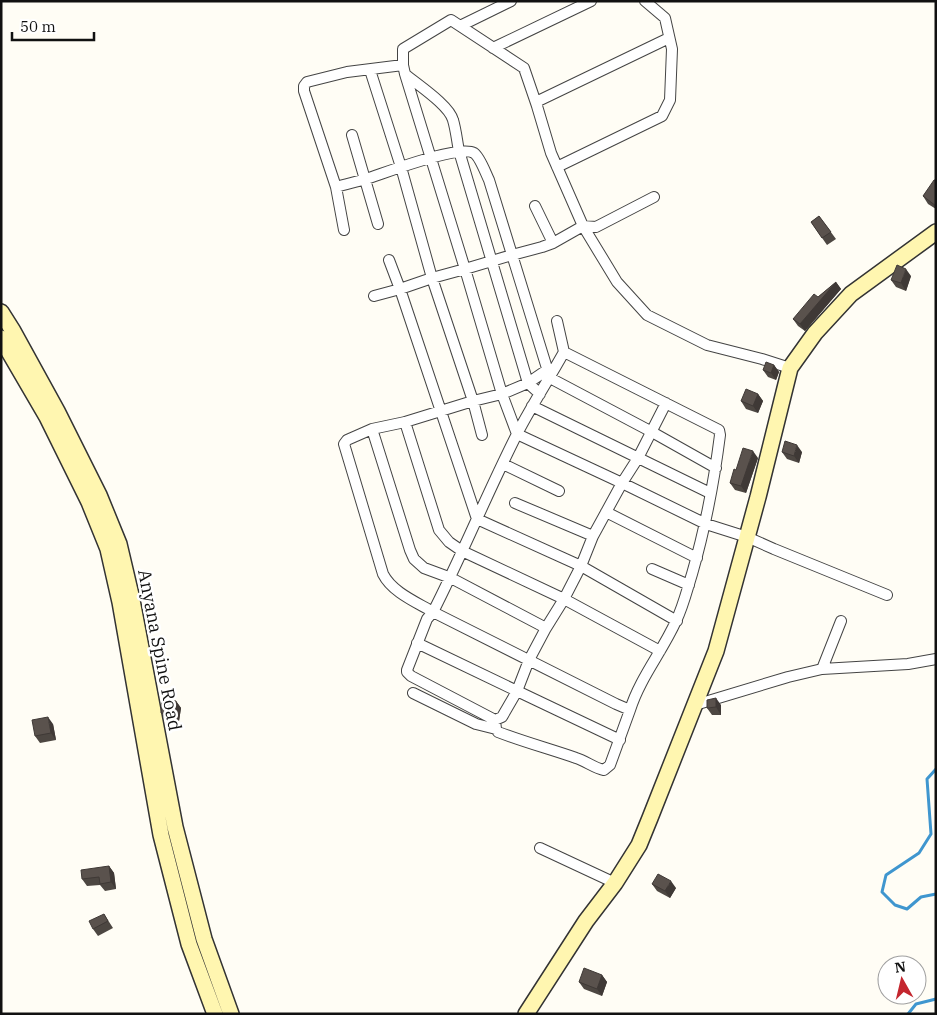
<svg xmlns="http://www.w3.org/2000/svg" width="937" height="1015" font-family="'IBM Plex Serif',serif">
  <rect width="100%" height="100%" fill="#fffdf5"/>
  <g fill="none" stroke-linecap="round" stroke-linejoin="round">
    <!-- stream -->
    <path stroke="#3f96cf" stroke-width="3" d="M 936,769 L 927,779 L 931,834 L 919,853 L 886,875 L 882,892 L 895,905 L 907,909 L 921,897 L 936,894
      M 908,1014 L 916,1004 L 936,999"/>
    <!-- street casing -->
    <g stroke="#444" stroke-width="12">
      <path id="street" d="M 460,26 L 511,1
        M 493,48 L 591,1
        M 370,70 L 401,167 L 432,278 L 473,401 L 482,435
        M 405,74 C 418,85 449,105 453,120 C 456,130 457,141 459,151 L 528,383 L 540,394
        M 536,102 L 669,38
        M 352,135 L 378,224
        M 557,167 L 662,116 L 670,100 L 672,49 L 665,18 L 645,1
        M 336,187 C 346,184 356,182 366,179 C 385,173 459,144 474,153 C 480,157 486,174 489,180 L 550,378 L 652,432 L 716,468
        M 535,206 L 553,243
        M 344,230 L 336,187 L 304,91 L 304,86 L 307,82 L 347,72 L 403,65
        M 389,260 L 400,289 L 477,519 L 581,566 L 677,621
        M 374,296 L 400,289 L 432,278 L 465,269 L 512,255 L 542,247 L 553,243 L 583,226 L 596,227 L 654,197
        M 557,321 L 564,352 L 719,430 L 720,435 C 714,482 705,529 692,574 C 687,590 683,607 676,621 C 662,652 640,678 630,710 L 616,704 L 433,612 L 427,619 L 407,670 L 407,672 L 411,676 L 495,720 L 502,717 L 517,691 L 529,660 L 546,628 L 564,599 L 581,566 L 593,536 L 622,483 L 638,458 L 666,403
        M 790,368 L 762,359 L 707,345 L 647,315 L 617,282 L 583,226 L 551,153 L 537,106 L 524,68 L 451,20 L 403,49 L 403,65 L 405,74 L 465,269 L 502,394 L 517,434 L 622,483 L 706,524 L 747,537 L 774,549 L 887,595
        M 547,370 L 528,383 L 502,394 L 473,401 L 405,422 L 372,429 L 347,440 L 344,444 L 383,574 C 392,592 416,602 433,612 C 463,553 488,491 518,432 C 532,405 549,379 564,352
        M 532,406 L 710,493
        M 405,422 L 439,530 L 449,542 L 462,551 L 564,599 L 660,651
        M 372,429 L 410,550 L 414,559 L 424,568 L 451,578 L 546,628
        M 503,464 L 559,491
        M 515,503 L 593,536
        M 606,512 L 697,558
        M 652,569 L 689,585
        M 417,643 L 517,691 L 620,740
        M 822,669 L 841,621
        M 413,693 L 476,724 L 496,729
        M 695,705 L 788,677 L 822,669 L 908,664 L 936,659
        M 495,720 L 496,729 L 498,732 C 524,742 550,749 576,758 C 586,761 594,768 604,770 L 610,765 L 630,710
        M 540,848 L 615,883"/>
    </g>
    <!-- secondary casing -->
    <g stroke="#333" stroke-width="18">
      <path id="secondary" d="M 1,312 L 13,331 L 57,411 L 99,495 L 119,544 L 131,595 L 175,827 L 204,939 L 231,1014
        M 1,338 L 47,417 L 89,502 L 108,549 L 120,602 L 161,835 L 189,944 L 215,1014
        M 526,1014 L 586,921 L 615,883 L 639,845 L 650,818 L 716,651 L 758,497 L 790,368 L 815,333 L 851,294 L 936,232"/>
    </g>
    <!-- street -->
    <use href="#street" stroke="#fff" stroke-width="10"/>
    <!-- secondary -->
    <use href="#secondary" stroke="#fff6b0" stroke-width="15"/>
  </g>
  <!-- wall -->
  <path fill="#4d4742" d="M 936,180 L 936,209 L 928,204 L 923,196 Z
    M 819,216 L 836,239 L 827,245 L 811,222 Z
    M 911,276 L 906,291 L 896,287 L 891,280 Z
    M 836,282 L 841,289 L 805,331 L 798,326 L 793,319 L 818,297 Z
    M 774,365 L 779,372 L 776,380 L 768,377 L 763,370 Z
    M 758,394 L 763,401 L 758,413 L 746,409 L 741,401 Z
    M 782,452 L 802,452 L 799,463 L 787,459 Z
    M 758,458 L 746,493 L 735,490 L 730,483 L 736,470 Z
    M 176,701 L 181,708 L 179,721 L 166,720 L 161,713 Z
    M 721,705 L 721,715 L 712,715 L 707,708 Z
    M 53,724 L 56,740 L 40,743 L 35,736 Z
    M 109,866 L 114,873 L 116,889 L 105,891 L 100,885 L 87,886 L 82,879 Z
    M 652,884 L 676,888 L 670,898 L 657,891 Z
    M 104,914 L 113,928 L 98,936 L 93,929 Z
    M 602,975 L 607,982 L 602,996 L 584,989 L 579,982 Z"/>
  <!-- shaded-wall -->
  <path fill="#3f3936" d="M 906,269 L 911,276 L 906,291 L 901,283 Z
    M 836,282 L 841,289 L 805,331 L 800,324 Z
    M 774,365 L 779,372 L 776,380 L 771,373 Z
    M 758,394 L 763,401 L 758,413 L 753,406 Z
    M 797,445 L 802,452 L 799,463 L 794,456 Z
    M 753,451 L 758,458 L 746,493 L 741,486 Z
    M 716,698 L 721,705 L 721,715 L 716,707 Z
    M 176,701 L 181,708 L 179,721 L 174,714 Z
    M 48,717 L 53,724 L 56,740 L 51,733 Z
    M 109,866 L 114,873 L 116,889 L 111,882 Z
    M 671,881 L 676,888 L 670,898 L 665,891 Z
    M 602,975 L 607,982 L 602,996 L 597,989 Z"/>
  <!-- building -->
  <path fill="#5a524d" stroke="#3f3936" d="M 934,180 L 936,180 L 936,206 L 923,196 Z
    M 819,216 L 831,232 L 822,238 L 811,222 Z
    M 897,265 L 906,269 L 901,283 L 891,280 Z
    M 836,282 L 800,324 L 793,319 L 814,294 L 818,297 Z
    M 766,362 L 774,365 L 771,373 L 763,370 Z
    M 746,389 L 758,394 L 753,406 L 741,401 Z
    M 785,441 L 797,445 L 794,456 L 782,452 Z
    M 743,448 L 753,451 L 741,486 L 730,483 L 734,469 L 736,470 Z
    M 716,698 L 716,707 L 707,708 L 707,700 Z
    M 162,699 L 176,701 L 174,714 L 161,713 Z
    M 48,717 L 51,733 L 35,736 L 32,720 Z
    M 109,866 L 111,882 L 100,884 L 99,877 L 82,879 L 81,870 Z
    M 658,874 L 671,881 L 665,891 L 652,884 Z
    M 104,914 L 108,921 L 93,929 L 89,921 Z
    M 584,968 L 602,975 L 597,989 L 579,982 Z"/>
  <g text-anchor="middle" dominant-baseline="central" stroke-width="5" stroke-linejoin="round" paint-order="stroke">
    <!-- street labels -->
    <g font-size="18" fill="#111" stroke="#fff">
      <text transform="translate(160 650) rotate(79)">Anyana Spine Road</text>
    </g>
  </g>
  <!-- border -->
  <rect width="937" height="1015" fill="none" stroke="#111111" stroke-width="5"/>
  <!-- north arrow -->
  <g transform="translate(902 980) rotate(352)"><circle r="24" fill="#ffffff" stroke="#a0a0a0"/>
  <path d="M0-4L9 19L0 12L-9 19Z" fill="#c4262e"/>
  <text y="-8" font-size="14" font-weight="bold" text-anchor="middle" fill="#111111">N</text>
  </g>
  <!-- scale -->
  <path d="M12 32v8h82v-8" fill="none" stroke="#111111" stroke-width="2.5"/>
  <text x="20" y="32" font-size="15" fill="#111111" stroke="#ffffff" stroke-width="4" paint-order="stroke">50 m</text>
</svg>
